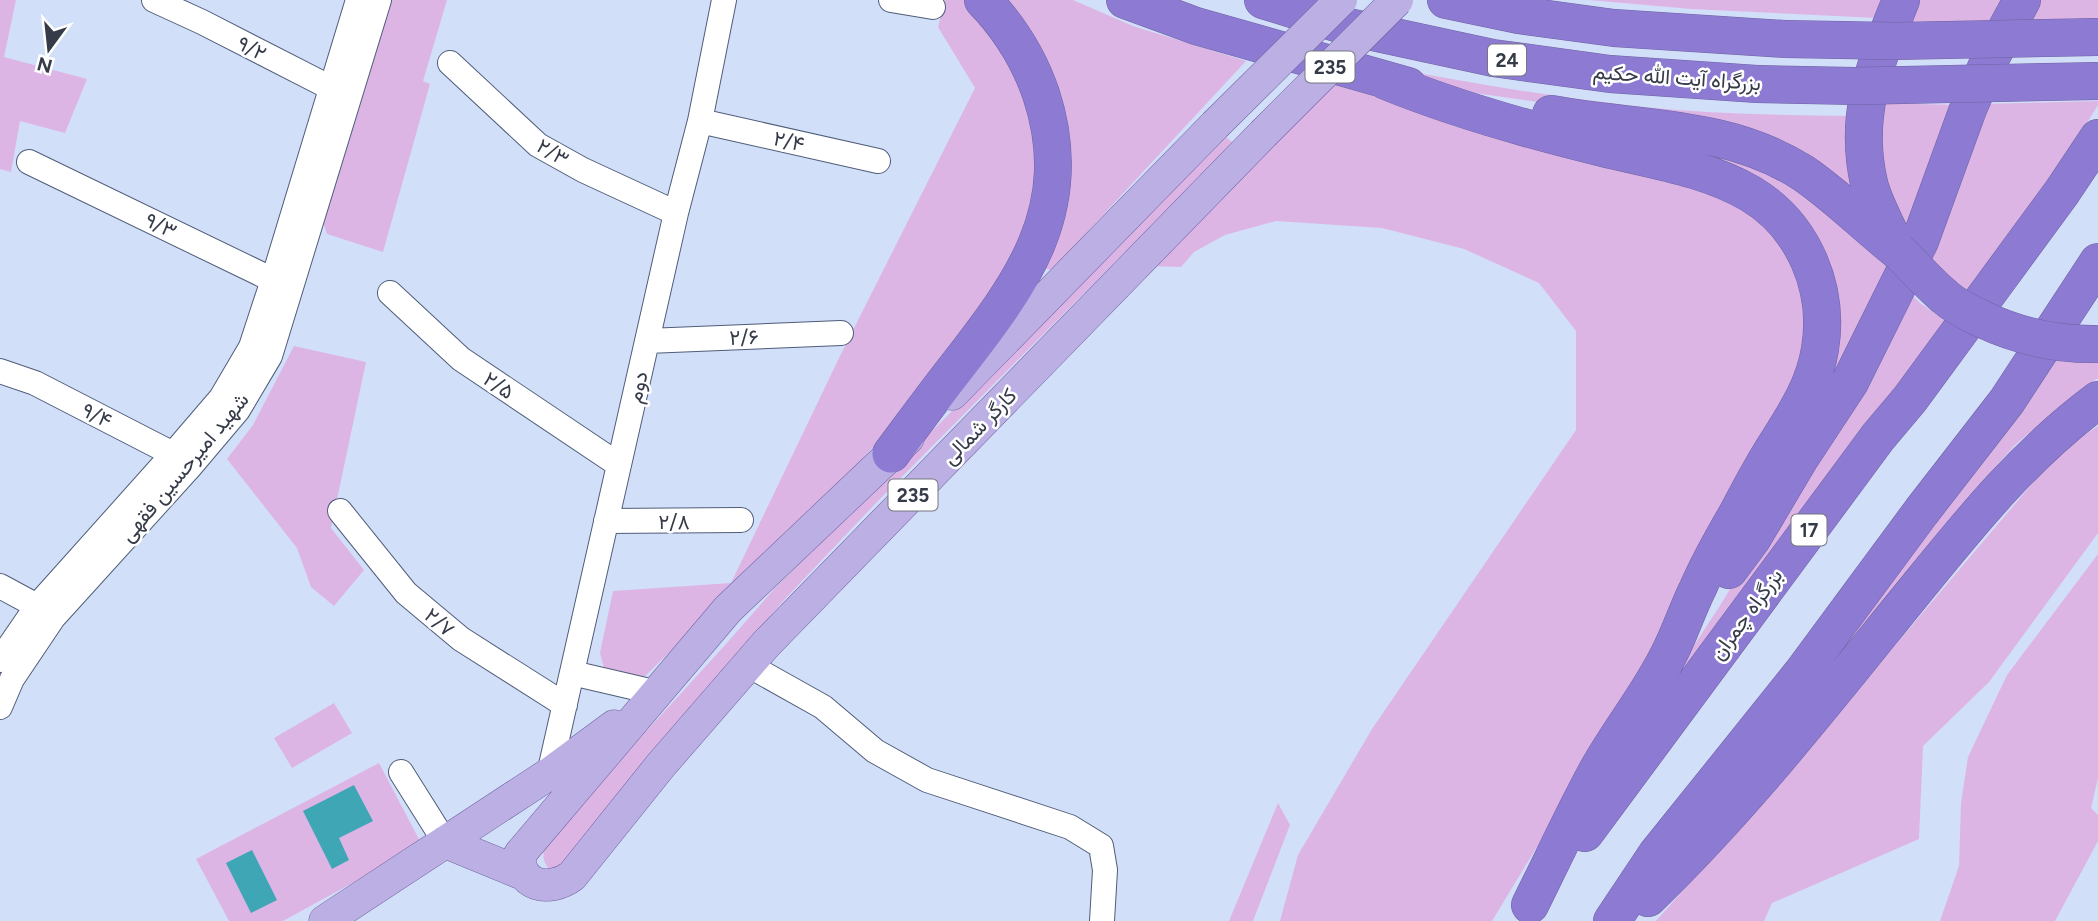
<svg xmlns="http://www.w3.org/2000/svg" width="2098" height="921" font-family="Figtree,Vazirmatn,sans-serif">
  <rect width="100%" height="100%" fill="#d2dff9"/>
  <!-- green -->
  <path fill="#ddb5e5" d="M 0,0 L 16,0 L 4,57 L 87,79 L 65,133 L 20,121 L 11,172 L 0,169 Z
    M 387,0 L 447,0 L 423,81 L 430,84 L 383,252 L 327,234 L 322,219 Z
    M 945,0 L 970,0 L 1016,68 L 1045,176 L 1026,254 L 915,400 L 823,503 L 642,679 L 604,668 L 600,653 L 613,591 L 731,583 L 840,356 L 975,88 L 938,27 Z
    M 1000,0 L 1073,0 L 1133,26 L 1246,61 L 1052,270 L 1039,267 L 1070,163 L 1065,113 L 1052,83 Z
    M 1589,0 L 1887,0 L 1877,18 L 1691,9 Z
    M 1914,0 L 2010,0 L 1993,25 L 1899,26 Z
    M 2034,0 L 2098,0 L 2098,22 L 2017,25 Z
    M 1386,67 C 1472,83 1557,98 1644,107 C 1712,114 1782,115 1851,116 L 1857,199 L 1588,109 L 1439,88 Z
    M 1331,84 L 1620,162 L 1755,204 L 1810,278 L 1808,370 L 1592,756 L 1492,921 L 1280,921 L 1298,855 L 1372,729 L 1576,430 L 1576,331 L 1539,283 L 1464,249 L 1382,228 L 1276,221 L 1225,235 L 1194,252 L 1181,267 L 1146,266 Z
    M 2098,101 L 2098,105 L 2071,149 L 1971,296 L 1924,257 L 1980,104 Z
    M 1880,103 L 1961,105 L 1909,239 L 1892,205 L 1880,154 Z
    M 1512,117 L 1733,151 L 1830,206 L 1895,274 L 1861,342 L 1810,402 L 1800,226 Z
    M 1226,137 L 1233,143 L 877,502 L 784,600 L 553,874 C 542,862 541,855 547,840 L 726,644 L 775,588 Z
    M 1908,291 L 1920,303 L 1952,325 L 1620,759 L 1721,604 Z
    M 294,346 L 366,362 L 331,528 L 364,570 L 334,606 L 311,587 L 297,548 L 227,459 L 253,425 Z
    M 2044,356 L 2098,360 L 2098,378 L 2076,393 L 2015,445 L 1968,497 L 1869,631 L 1745,782 Z
    M 2098,426 L 2098,533 L 1989,682 L 1923,746 L 1919,839 L 1772,903 L 1764,921 L 1656,921 L 1784,776 L 2060,451 Z
    M 2098,554 L 2098,778 L 2091,808 L 2098,815 L 2098,841 L 2055,921 L 1940,921 L 1959,866 L 1961,803 L 1968,757 L 2007,675 Z
    M 334,703 L 352,733 L 292,768 L 274,738 Z
    M 379,763 L 422,845 L 283,921 L 229,921 L 196,859 Z
    M 1278,803 L 1290,825 L 1253,921 L 1229,921 Z"/>
  <!-- water -->
  <path fill="#3ea6b5" d="M 354,785 L 373,821 L 339,838 L 349,860 L 332,869 L 303,811 Z
    M 252,850 L 277,900 L 251,913 L 226,863 Z"/>
  <g fill="none" stroke-linecap="round" stroke-linejoin="round">
    <!-- minor casing -->
    <g stroke="#4f5d79" stroke-width="26">
      <path id="minor" d="M 154,0 L 202,22 L 331,88 L 346,92
        M 891,0 L 933,7
        M 450,63 L 538,145 L 583,170 L 676,213
        M 700,121 L 878,161
        M 29,162 L 273,280 L 288,285
        M 390,293 L 461,359 L 619,465
        M 647,341 L 841,333
        M 0,371 L 35,383 L 173,454 L 183,463
        M 340,511 L 406,593 L 461,639 L 565,705
        M 606,521 L 741,520
        M 0,586 L 37,606 L 48,614
        M 0,660 L 37,606 L 173,454 L 221,398 L 251,347 L 273,280 L 358,0
        M 748,665 L 823,707 L 875,751 L 927,780 L 1070,827 L 1101,846 L 1105,870 L 1102,921
        M 572,673 L 658,693
        M 0,707 L 12,679 L 53,618 L 189,468 L 238,410 L 270,356 L 379,0
        M 401,772 L 445,842
        M 549,774 L 676,213 L 700,121 L 724,0"/>
    </g>
    <!-- major casing -->
    <g stroke="#6e64a2" stroke-width="33">
      <path id="major" d="M 952,394 L 1215,125
        M 908,438 L 728,609 L 520,854 C 517,886 549,893 572,876 L 661,765 L 766,644 L 1263,134
        M 445,842 L 523,874
        M 325,921 L 549,774 L 614,726"/>
    </g>
    <!-- highway casing -->
    <g stroke="#6e64a2" stroke-width="38">
      <path id="highway" d="M 1125,0 L 1196,26 L 1408,86
        M 1263,0 L 1349,27 L 1493,58 L 1610,74 L 1757,84
        M 1446,0 L 1518,15 L 1614,28 L 1785,39
        M 1386,81 C 1457,110 1529,130 1603,148 C 1652,160 1707,168 1751,194 C 1804,226 1830,289 1820,349 C 1814,388 1792,419 1772,451 C 1759,472 1748,493 1737,514 C 1723,538 1709,563 1698,588 C 1687,610 1680,633 1669,654 C 1649,695 1619,731 1597,771 C 1573,815 1552,861 1530,905
        M 1551,114 C 1637,130 1727,124 1803,173 C 1837,196 1866,226 1898,251
        M 1894,243 C 1886,223 1874,204 1869,183 C 1853,113 1876,63 1901,0
        M 891,454 C 912,426 933,397 955,369 C 1021,284 1079,209 1041,94 C 1029,59 1009,27 983,0
        M 1729,570 L 1752,539 L 1800,458 L 1850,382 L 1920,241 L 1968,109 L 1988,63 L 2022,0
        M 1585,833 L 1878,437 L 1910,399 L 2062,192 L 2098,138
        M 1648,898 C 1738,811 1816,713 1895,615 C 1959,537 2016,461 2098,400
        M 1612,921 L 1656,855 L 1802,673 L 1921,512 L 2007,401 L 2098,262"/>
    </g>
    <!-- minor -->
    <use href="#minor" stroke="#fff" stroke-width="24"/>
    <!-- major -->
    <use href="#major" stroke="#bbafe4" stroke-width="32"/>
    <!-- highway -->
    <use href="#highway" stroke="#8d7ad2" stroke-width="37"/>
    <!-- major-bridge casing -->
    <g stroke="#6e64a2" stroke-width="33" stroke-linecap="butt">
      <path id="major-bridge" d="M 1215,125 L 1341,0
        M 1263,134 L 1397,0"/>
    </g>
    <!-- highway-bridge casing -->
    <g stroke="#6e64a2" stroke-width="38" stroke-linecap="butt">
      <path id="highway-bridge" d="M 1785,39 L 1896,41 L 2098,37
        M 1757,84 L 1855,86 L 2098,81
        M 1898,251 C 1914,266 1928,283 1945,297 C 1955,306 1969,313 1982,319 C 2020,337 2056,345 2098,344"/>
    </g>
    <!-- major-bridge -->
    <use href="#major-bridge" stroke="#bbafe4" stroke-width="32"/>
    <!-- highway-bridge -->
    <use href="#highway-bridge" stroke="#8d7ad2" stroke-width="37"/>
  </g>
  <g text-anchor="middle" dominant-baseline="central" stroke-width="5" stroke-linejoin="round" paint-order="stroke">
    <!-- shield labels -->
    <g fill="#fff" stroke="#72767f" stroke-width="2">
      <rect x="1488" y="44.5" width="38" height="31" rx="5"/>
      <rect x="1305.5" y="51.5" width="49" height="31" rx="5"/>
      <rect x="888.5" y="479.5" width="49" height="31" rx="5"/>
      <rect x="1791.5" y="514.5" width="35" height="31" rx="5"/>
    </g>
    <g font-size="19" font-weight="bold" fill="#353b48">
      <text x="1507" y="60">24</text>
      <text x="1330" y="67">235</text>
      <text x="913" y="495">235</text>
      <text x="1809" y="530">17</text>
    </g>
    <!-- street labels -->
    <g font-size="21" fill="#353b48" stroke="#fff">
      <text transform="translate(252 48) rotate(27)">۹/۲</text>
      <text transform="translate(1677 77) rotate(4)">بزرگراه آیت الله حکیم</text>
      <text transform="translate(789 141) rotate(13)">۲/۴</text>
      <text transform="translate(553 152) rotate(31)">۲/۳</text>
      <text transform="translate(161 225) rotate(26)">۹/۳</text>
      <text transform="translate(744 337) rotate(-2)">۲/۶</text>
      <text transform="translate(499 385) rotate(34)">۲/۵</text>
      <text transform="translate(637 387) rotate(-77)">دوم</text>
      <text transform="translate(97 415) rotate(27)">۹/۴</text>
      <text transform="translate(979 426) rotate(-46)">کارگر شمالی</text>
      <text transform="translate(184 467) rotate(-50)">شهید امیرحسین فقهی</text>
      <text x="674" y="521">۲/۸</text>
      <text transform="translate(1746 614) rotate(-54)">بزرگراه چمران</text>
      <text transform="translate(440 622) rotate(40)">۲/۷</text>
    </g>
  </g>
  <!-- north arrow -->
  <g transform="translate(49 49) rotate(195)" stroke="#ffffff" stroke-width="5" paint-order="stroke">
  <path d="M0-5L12 26L0 18L-12 26Z" fill="#353b48"/>
  <text y="-10" font-size="19" font-weight="bold" text-anchor="middle" fill="#353b48">N</text>
  </g>
</svg>
